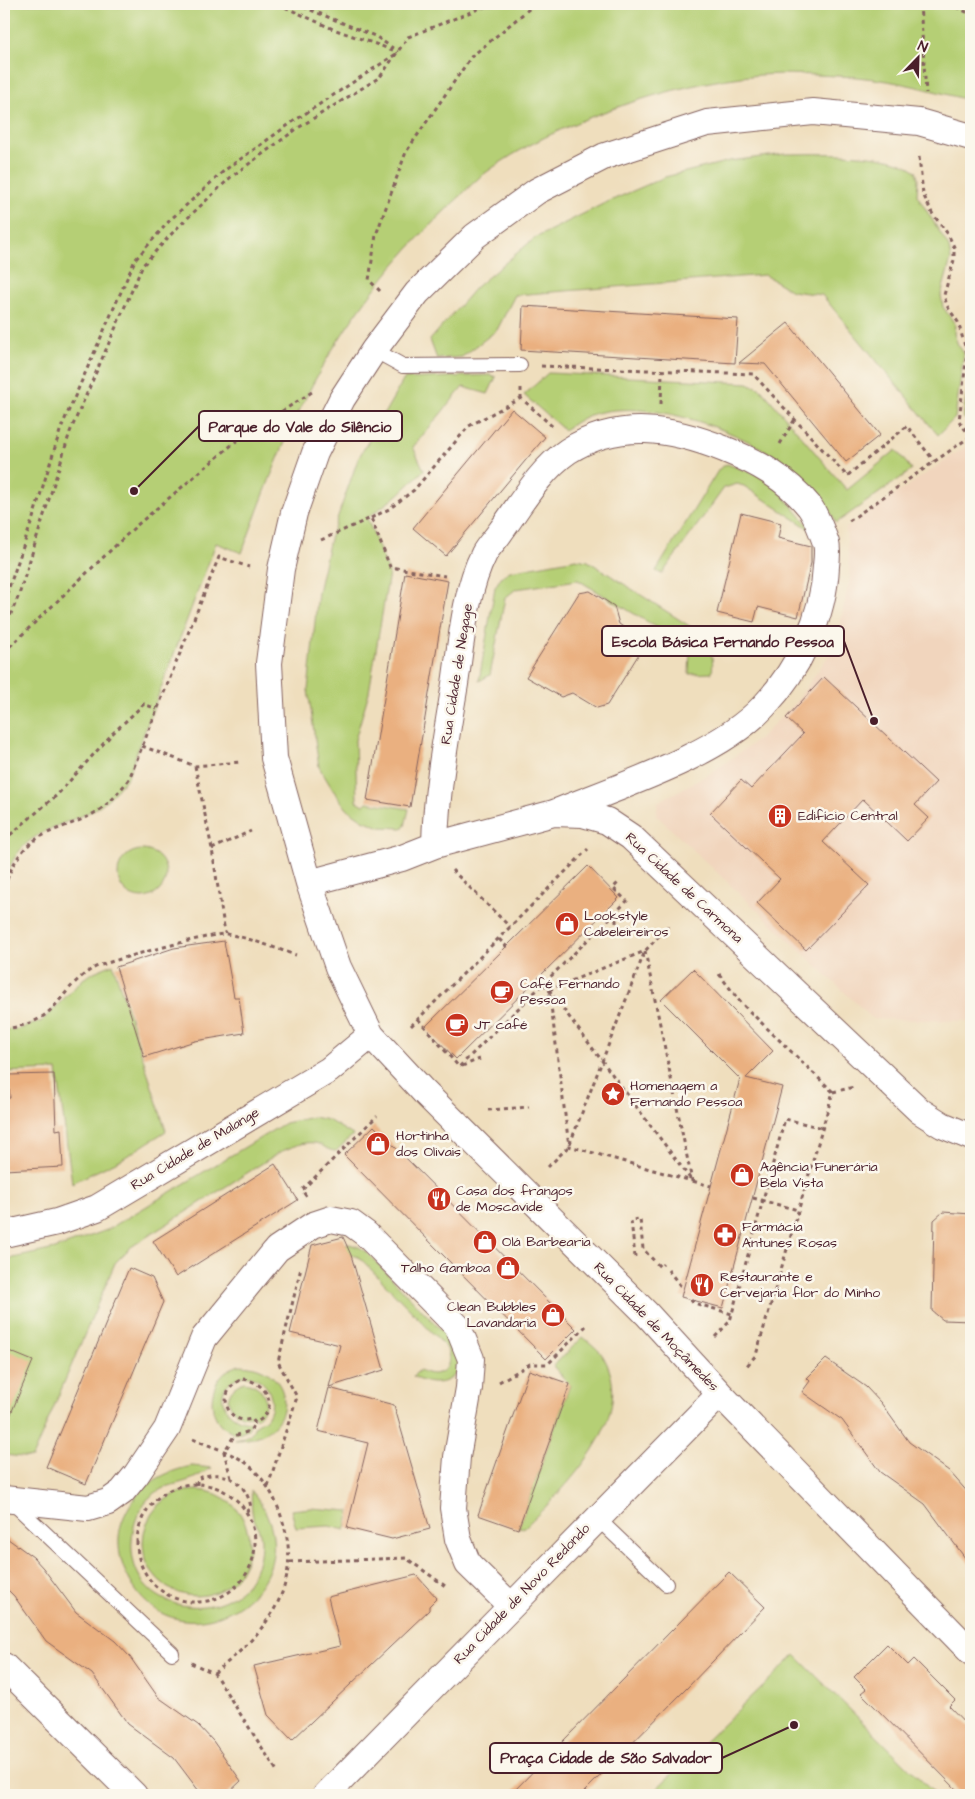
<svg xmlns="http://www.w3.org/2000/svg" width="975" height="1799" font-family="'Architects Daughter',sans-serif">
  <rect width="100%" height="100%" fill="#fbf7ec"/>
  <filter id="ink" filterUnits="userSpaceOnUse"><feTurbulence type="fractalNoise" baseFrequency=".02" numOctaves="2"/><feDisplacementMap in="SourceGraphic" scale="10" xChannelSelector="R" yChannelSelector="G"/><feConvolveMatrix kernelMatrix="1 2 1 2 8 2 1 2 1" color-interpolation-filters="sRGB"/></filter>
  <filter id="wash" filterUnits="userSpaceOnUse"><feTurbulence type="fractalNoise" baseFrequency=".0096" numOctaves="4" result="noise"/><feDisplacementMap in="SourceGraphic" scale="20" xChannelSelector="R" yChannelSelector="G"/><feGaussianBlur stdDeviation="1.12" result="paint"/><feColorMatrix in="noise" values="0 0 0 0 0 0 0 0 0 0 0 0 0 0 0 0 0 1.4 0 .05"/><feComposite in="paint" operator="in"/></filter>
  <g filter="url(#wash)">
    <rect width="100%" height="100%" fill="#efdebd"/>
    <!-- built -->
    <path fill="#f1d5bd" d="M 971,443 L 971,1021 L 873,1019 L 656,815 L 658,802 L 709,774 L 758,740 L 796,702 L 827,658 L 840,624 L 850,578 L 846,528 Z"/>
    <!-- green -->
    <path fill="#b5cf74" stroke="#807750" d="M 4,4 L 971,4 L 971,101 C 928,89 883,77 838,76 C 813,75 786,73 760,75 C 675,82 553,122 484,174 C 473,182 463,194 452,204 C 404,249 359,304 325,362 C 290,422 266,487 242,553 L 216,543 L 127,778 C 117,790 107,802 93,810 C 68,824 35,829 17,854 C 11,862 8,873 4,882 Z
      M 785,154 C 817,154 892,150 916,171 L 918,179 L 917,195 L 949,247 L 951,259 L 941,295 L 943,307 L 955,324 L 954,334 L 958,345 L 964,353 L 955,418 L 938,435 L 822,295 L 792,291 L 765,275 L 515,295 L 497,330 L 462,357 L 437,359 L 430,340 L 476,287 L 535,238 L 603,204 L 665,177 L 730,161 Z
      M 548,373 L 748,383 L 761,389 L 847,490 L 896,450 L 912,470 L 836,523 C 828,507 820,494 808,482 C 763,437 652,394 590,415 C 581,418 572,425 564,430 L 524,395 Z
      M 490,375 L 496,377 L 488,394 L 463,387 L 413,447 L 424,470 L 398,495 L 367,518 L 389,573 L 369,692 L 355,740 L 357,801 L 364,805 L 367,802 L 409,809 L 405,826 L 402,828 L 380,827 L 363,820 L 347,809 L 333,790 L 319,767 L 308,690 L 318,592 L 330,539 L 358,459 L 404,379 Z
      M 967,391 L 971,392 L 971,419 L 963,418 Z
      M 727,464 L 769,479 L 814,532 L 744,486 L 737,484 L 724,488 L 662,574 L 656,571 L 719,469 Z
      M 576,559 L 588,561 L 694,629 C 707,644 715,652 712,673 L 689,674 L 690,651 L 686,645 L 578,580 L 516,589 L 505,598 L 490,675 L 479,681 L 495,587 L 502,576 L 510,571 Z
      M118 874a24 24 0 1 1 48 0a24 24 0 1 1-48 0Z
      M 113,964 L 166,1131 L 122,1159 L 72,1183 L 57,1070 L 4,1072 L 4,1030 L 19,1029 L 42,1021 L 83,979 L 94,972 Z
      M 313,1117 L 328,1120 L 353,1135 L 336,1151 C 327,1151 323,1144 315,1143 C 303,1141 290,1148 280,1152 L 131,1247 L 115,1263 L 32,1458 L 4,1455 L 4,1260 L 55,1249 L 107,1230 L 285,1123 Z
      M 349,1244 L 359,1247 L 367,1253 L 452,1341 C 454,1346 459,1354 459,1360 C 459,1386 430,1388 413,1376 L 420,1370 C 439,1381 456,1367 446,1347 L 359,1257 L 351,1255 L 345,1245 Z
      M 583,1337 C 590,1343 600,1350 604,1358 C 638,1419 564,1489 525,1527 L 518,1529 L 570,1385 L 553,1366 Z
      M 239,1365 C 300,1366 299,1440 235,1440 C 241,1438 248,1437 252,1432 C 254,1429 253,1428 256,1425 C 260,1422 265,1421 268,1416 C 280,1397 261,1370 239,1377 C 210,1388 223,1421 251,1422 L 248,1429 L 236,1434 C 232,1431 226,1429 222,1426 C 207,1411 210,1385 225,1372 C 229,1369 235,1367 239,1365 Z
      M 244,1382 C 265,1385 273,1404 256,1419 L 254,1415 C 241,1420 232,1412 228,1400 C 230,1390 234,1386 244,1382 Z
      M 192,1466 L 212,1468 C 205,1471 199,1476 192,1479 C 174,1486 164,1484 148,1499 C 138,1510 133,1525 132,1540 C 126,1627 262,1630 261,1541 C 261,1530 254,1522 252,1512 C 251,1505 252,1498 251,1490 C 331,1586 176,1677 128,1577 C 119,1561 116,1540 122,1522 C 134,1489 158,1473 192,1466 Z
      M143 1543a53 53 0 1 1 106 0a53 53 0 1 1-106 0Z
      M 311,1508 L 350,1511 L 345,1530 L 329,1526 L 296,1528 L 291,1510 Z
      M 795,1655 L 936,1795 L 650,1795 Z"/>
    <g id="blocks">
      <!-- building -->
      <path fill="#eab080" d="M 523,306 L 738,319 L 735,363 L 521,350 Z
        M 788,323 L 880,435 L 846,462 L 765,364 L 739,363 Z
        M 512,409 L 545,437 L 446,556 L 413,528 Z
        M 741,513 L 781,523 L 778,538 L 811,546 L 811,563 L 798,617 L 758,607 L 754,622 L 717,613 Z
        M 405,573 L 448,581 L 410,807 L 367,800 Z
        M 590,591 L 614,606 L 619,624 L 639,638 L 642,649 L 607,705 L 597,708 L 572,693 L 561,697 L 526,677 L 579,593 Z
        M 824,677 L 936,782 L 915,805 L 929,818 L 907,841 L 863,799 L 823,842 L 869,885 L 806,950 L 757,903 L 780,879 L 710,813 L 741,780 L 751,789 L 803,734 L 786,718 Z
        M 588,866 L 619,898 L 456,1059 L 425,1027 Z
        M 224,941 L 234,997 L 239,997 L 244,1033 L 195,1041 L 144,1057 L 116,967 L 174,948 Z
        M 693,969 L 773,1051 L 746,1078 L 782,1087 L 723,1308 L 681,1297 L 740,1079 L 661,1000 Z
        M 54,1074 L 56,1130 L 61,1129 L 63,1167 L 4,1170 L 4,1099 L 10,1098 L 8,1075 Z
        M 374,1126 L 576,1329 L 546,1359 L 344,1155 Z
        M 275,1164 L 298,1200 L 176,1277 L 153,1241 Z
        M 943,1212 L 971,1214 L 971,1321 L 943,1320 L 932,1311 L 934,1220 Z
        M 343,1237 L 351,1255 L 384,1370 L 329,1387 L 340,1345 L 290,1333 L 312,1245 Z
        M 129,1268 L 152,1278 L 163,1302 L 86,1484 L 46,1467 Z
        M 4,1349 L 33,1361 L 4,1430 Z
        M 826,1359 L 866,1387 L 881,1403 L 909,1442 L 949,1471 L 971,1496 L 971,1566 L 925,1504 L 880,1472 L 842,1420 L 802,1392 L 810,1381 L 807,1378 Z
        M 529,1370 L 570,1384 L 518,1529 L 478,1515 Z
        M 329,1388 L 394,1405 L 430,1529 L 392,1539 L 347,1528 L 368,1443 L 318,1431 Z
        M 4,1536 L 33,1557 L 43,1568 L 76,1612 L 115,1641 L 130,1657 L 158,1697 L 198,1725 L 213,1741 L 241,1781 L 226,1795 L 202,1795 L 174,1758 L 128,1724 L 92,1674 L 46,1641 L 14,1596 L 4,1586 Z
        M 729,1572 L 765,1607 L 687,1688 L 581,1795 L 510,1795 Z
        M 416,1575 L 437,1598 L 429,1606 L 429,1610 L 292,1740 L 268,1715 L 254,1666 L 340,1646 L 328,1597 Z
        M 887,1644 L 908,1665 L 914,1659 L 955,1700 L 949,1706 L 971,1729 L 971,1795 L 962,1795 L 861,1693 L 866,1689 L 854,1677 Z"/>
    </g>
  </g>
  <g filter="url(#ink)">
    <use href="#blocks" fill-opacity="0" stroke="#84625e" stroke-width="1"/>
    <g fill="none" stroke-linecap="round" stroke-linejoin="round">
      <!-- lane casing -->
      <g stroke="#84625e" stroke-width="16">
        <path id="lane" d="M 374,350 L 403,366 L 520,365
          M 12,1502 L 172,1653
          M 597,1518 L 666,1584"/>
      </g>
      <!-- street casing -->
      <g stroke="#84625e" stroke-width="28">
        <path id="street" d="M 971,137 L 919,122 L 813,112 L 707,123 L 605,156 L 537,191 L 475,236 L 417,293 L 374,350 L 342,399 L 315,453 L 294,513 L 281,569 L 269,663 L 274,758 L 309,883 L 338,967 L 371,1035 L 424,1092 L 647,1314 L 720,1394 L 971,1652
          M 435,845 C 436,791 446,738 455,684 C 461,644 465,591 484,554 C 488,546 496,539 501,531 C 520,505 540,470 568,451 C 619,419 671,428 724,449 C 757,462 786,478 809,506 C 816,515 822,532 826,543 C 828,550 827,558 826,566 C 824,616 799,669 764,706 C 718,756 617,787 554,813
          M 309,883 L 402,858 L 435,845 L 554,813 L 583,814 L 607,821 L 631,837 L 920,1111 L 942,1125 L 971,1137
          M 4,1234 L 57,1222 L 97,1208 L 329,1070 L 371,1035
          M 4,1499 L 88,1508 L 108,1502 L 122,1492 L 136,1475 L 167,1429 L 204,1338 L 277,1249 L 313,1225 L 331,1219 L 351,1223 L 366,1234 L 458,1327 L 471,1359 L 469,1388 L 457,1457 L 453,1508 L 458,1539 L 468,1564 L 511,1606
          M 4,1666 L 134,1795
          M 326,1795 L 720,1394"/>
      </g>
      <!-- path -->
      <path stroke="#84625e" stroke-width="3" stroke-dasharray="4 4" stroke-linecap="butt" d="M 278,4 L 333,29 L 398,52
        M 296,4 L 375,36 L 394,49
        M 920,4 L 926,93
        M 949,4 L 971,14
        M 919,157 L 923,194 L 932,213 L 948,234 L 954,247 L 954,260 L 944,295 L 947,306 L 958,322 L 967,353 L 959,421 L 970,436
        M 380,291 L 369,280 L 376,235 L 406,152 L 471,57 L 535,4
        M 541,366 L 753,374 L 847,476 L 907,426 L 934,461
        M 521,388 L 521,398 L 553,427
        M 661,404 L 662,372
        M 780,444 L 795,419
        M 371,518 L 389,509 L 414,490 L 469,426 L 521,398
        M 849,521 L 971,436
        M 321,540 L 371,518 L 390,567 L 445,576
        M 4,602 L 33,518 L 61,428 L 135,260 L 170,220 L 225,170 L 294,121 L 396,54
        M 4,630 L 19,595 L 70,432 L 143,265 L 176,229 L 231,177 L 298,128 L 380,77 L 408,37 L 491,4
        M 4,652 L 136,526 L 240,438 L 312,392
        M 142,746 L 195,766 L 240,762
        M 195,766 L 212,849 L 225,933
        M 4,840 L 57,795 L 113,733 L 144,704 L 157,709
        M 212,849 L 251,831
        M 452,870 L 510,927
        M 4,887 C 8,877 12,865 19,856 C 37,829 71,828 96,812 C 110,804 119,792 129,779 L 219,557 L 249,567
        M 616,923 L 616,912 L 627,901 L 613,888 L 620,881
        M 499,939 L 507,947
        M 645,951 L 692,1181 L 569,1146 L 549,990 Z
        M 719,974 L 741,1003 L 833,1092 L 756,1355 L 745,1368
        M 538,978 L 549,990 L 692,1181 L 711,1186
        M 418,1019 L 459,1067 L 616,912
        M 411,1026 L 588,849
        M 4,1029 C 61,1022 53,994 92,969 C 102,962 217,932 227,934 C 250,938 274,948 296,955
        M 462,1066 L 480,1059
        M 833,1092 L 854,1087
        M 488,1110 L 529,1107
        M 548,1167 L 569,1146 L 645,951 L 668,926
        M 306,1196 L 302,1190 L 377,1116
        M 753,1198 L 798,1210
        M 635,1257 L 631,1220 L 640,1219 L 643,1249 L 660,1267 L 663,1264
        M 668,1270 L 683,1289
        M 691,1299 L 694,1303 L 732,1314
        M 715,1337 L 730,1321 L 785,1119 L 823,1128
        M 243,1379 C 268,1382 281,1410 255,1423 L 252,1419 C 226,1426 214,1390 243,1379 Z
        M 499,1382 L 530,1364 L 548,1364 L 586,1326
        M 193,1439 C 211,1447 236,1453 251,1467 C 266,1481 276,1499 282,1519 C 305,1586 265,1634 214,1673
        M 231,1478 L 224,1452 L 234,1436 L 250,1431 L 255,1423
        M137 1543a59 59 0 1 1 118 0a59 59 0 1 1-118 0Z
        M 197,1485 L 197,1479 C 222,1467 247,1481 251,1508 L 245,1512
        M 268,1486 L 297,1397 L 278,1362 L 301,1268
        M 290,1562 L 406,1558 L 448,1588
        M 191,1663 L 214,1673 L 277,1771"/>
      <!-- lane -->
      <use href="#lane" stroke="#fff" stroke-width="14"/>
      <!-- street -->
      <use href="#street" stroke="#fff" stroke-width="26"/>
    </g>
  </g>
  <!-- icons -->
  <defs>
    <g id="building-disc" transform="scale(1.25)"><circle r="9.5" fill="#c8321e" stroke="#fbf7ec"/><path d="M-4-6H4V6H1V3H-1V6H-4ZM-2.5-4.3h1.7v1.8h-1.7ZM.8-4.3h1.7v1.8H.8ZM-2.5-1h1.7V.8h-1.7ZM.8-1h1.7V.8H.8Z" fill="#fff"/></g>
    <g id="shop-disc" transform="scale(1.25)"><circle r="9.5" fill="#c8321e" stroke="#fbf7ec"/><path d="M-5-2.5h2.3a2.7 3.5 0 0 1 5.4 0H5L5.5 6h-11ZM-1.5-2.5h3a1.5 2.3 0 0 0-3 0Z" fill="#fff"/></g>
    <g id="cafe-disc" transform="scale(1.25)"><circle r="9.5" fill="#c8321e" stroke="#fbf7ec"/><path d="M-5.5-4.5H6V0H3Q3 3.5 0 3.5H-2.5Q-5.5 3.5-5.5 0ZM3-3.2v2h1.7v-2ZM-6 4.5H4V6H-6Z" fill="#fff"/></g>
    <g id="sight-disc" transform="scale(1.25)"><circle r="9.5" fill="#c8321e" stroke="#fbf7ec"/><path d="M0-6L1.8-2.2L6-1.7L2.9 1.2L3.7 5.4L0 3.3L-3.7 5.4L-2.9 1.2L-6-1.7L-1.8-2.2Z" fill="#fff"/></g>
    <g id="restaurant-disc" transform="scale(1.25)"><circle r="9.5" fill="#c8321e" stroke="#fbf7ec"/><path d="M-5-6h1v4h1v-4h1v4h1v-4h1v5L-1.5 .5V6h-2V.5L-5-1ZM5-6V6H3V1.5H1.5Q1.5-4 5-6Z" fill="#fff"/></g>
    <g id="pharmacy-disc" transform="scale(1.25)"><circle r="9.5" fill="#c8321e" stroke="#fbf7ec"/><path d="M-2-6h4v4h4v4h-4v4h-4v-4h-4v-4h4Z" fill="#fff"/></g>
  </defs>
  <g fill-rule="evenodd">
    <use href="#building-disc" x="780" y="816"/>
    <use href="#shop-disc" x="567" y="924"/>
    <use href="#cafe-disc" x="502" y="992"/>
    <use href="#cafe-disc" x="457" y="1025"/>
    <use href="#sight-disc" x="613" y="1094"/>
    <use href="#shop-disc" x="378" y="1144"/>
    <use href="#shop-disc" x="742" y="1175"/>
    <use href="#restaurant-disc" x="439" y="1199"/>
    <use href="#pharmacy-disc" x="725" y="1235"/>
    <use href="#shop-disc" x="485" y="1242"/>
    <use href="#shop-disc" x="508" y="1268"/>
    <use href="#restaurant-disc" x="702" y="1285"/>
    <use href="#shop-disc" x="553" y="1315"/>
  </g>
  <g text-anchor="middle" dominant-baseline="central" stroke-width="5" stroke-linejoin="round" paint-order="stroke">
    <!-- street labels -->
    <g font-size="14" fill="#4a1f2b" stroke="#fbf7ec">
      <text transform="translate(457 674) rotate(-81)">Rua Cidade de Negage</text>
      <text transform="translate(684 888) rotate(43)">Rua Cidade de Carmona</text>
      <text transform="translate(195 1149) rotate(-31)">Rua Cidade de Malange</text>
      <text transform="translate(656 1327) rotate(46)">Rua Cidade de Moçâmedes</text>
      <text transform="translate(522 1594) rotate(-46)">Rua Cidade de Novo Redondo</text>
    </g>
    <!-- poi labels -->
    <g font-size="14" fill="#4a1f2b" stroke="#fbf7ec" text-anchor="start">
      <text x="798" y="816">Edifício Central</text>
      <text x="584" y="916">Lookstyle<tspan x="584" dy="16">Cabeleireiros</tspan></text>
      <text x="520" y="984">Café Fernando<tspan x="520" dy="16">Pessoa</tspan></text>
      <text x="474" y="1025">JT café</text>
      <text x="630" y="1086">Homenagem a<tspan x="630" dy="16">Fernando Pessoa</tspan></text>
      <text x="396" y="1136">Hortinha<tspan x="396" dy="16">dos Olivais</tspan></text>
      <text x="760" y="1167">Agência Funerária<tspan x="760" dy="16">Bela Vista</tspan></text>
      <text x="456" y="1191">Casa dos frangos<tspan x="456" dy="16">de Moscavide</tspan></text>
      <text x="742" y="1227">Farmácia<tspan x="742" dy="16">Antunes Rosas</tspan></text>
      <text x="502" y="1242">Olá Barbearia</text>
      <text x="490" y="1268" text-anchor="end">Talho Gamboa</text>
      <text x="720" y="1277">Restaurante e<tspan x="720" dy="16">Cervejaria flor do Minho</tspan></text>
      <text x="536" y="1307" text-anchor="end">Clean Bubbles<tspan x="536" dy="16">Lavandaria</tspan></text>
    </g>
  </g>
  <!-- callouts -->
  <path fill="none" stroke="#4a1f2b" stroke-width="2" d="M134 491L199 426M874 721L844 641M794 1725L722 1758"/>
  <g fill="#4a1f2b" stroke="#fbf7ec" stroke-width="2">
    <circle cx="134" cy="491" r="5"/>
    <circle cx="874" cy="721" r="5"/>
    <circle cx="794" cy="1725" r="5"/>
  </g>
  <g fill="#fbf7ec" stroke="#4a1f2b" stroke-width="2">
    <rect x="199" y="411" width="203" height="30" rx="5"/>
    <rect x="602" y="626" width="242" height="30" rx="5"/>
    <rect x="490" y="1743" width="232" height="30" rx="5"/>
  </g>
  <g font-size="15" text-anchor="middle" font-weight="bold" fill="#4a1f2b">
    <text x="300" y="432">Parque do Vale do Silêncio</text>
    <text x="723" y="647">Escola Básica Fernando Pessoa</text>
    <text x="606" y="1763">Praça Cidade de São Salvador</text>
  </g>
  <!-- margin -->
  <rect width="975" height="1799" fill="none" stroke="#fbf7ec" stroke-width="20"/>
  <!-- north arrow -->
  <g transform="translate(918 58) rotate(23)" stroke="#fbf7ec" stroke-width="4" paint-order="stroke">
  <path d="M0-4L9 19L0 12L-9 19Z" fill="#4a1f2b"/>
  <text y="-8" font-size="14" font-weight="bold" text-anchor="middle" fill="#4a1f2b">N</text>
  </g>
</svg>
